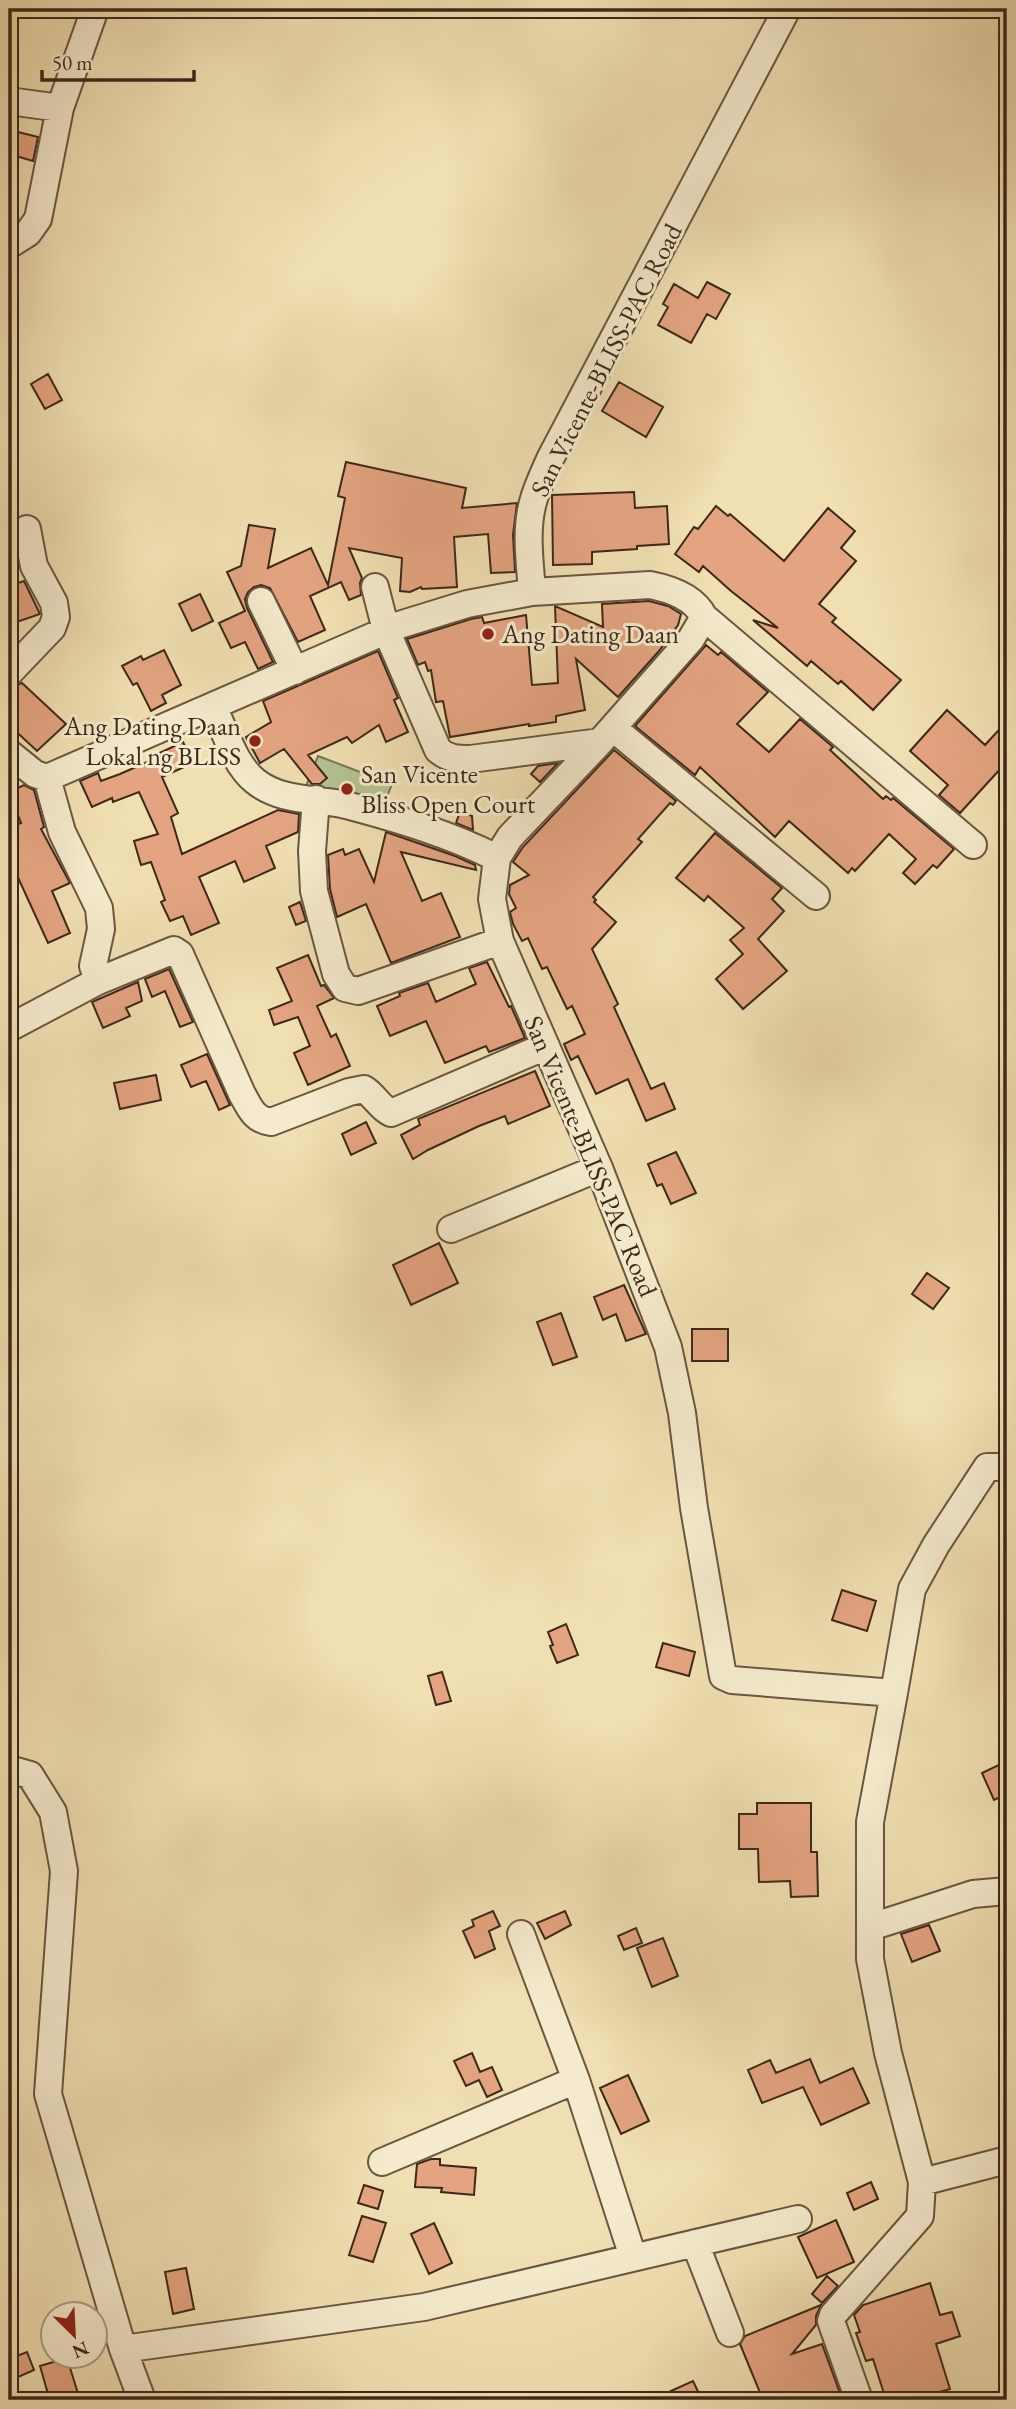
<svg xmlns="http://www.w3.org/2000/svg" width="1016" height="2409" font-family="'EB Garamond',serif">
  <rect width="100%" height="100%" fill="#f0dfb2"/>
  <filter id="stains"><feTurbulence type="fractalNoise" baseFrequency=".00286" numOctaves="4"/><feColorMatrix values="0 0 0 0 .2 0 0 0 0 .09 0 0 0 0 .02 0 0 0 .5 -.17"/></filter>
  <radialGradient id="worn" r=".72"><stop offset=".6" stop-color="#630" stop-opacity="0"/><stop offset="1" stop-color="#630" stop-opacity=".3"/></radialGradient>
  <!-- pitch -->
  <path fill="#b3c391" stroke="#787656" stroke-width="2" d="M 318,756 L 392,784 L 377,822 L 303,794 Z"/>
  <!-- building -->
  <path fill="#e4a481" stroke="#3d281a" stroke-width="2" d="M 14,131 L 38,137 L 33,161 L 9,154 Z
    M 707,282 L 730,294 L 716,319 L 707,314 L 691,343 L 658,325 L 668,307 L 663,304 L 674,284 L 698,298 Z
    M 48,374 L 62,400 L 45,409 L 31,384 Z
    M 619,382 L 663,407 L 646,437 L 602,411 Z
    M 346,462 L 466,488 L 462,508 L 517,503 L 513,535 L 515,572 L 491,573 L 488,534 L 454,537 L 457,587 L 422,589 L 421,587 L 410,592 L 400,591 L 402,558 L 349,548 L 362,578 L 360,583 L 361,595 L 349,600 L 341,582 L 310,596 L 325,630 L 298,642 L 270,588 L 261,585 L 254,587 L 248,592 L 245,599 L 247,608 L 273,662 L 258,669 L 245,642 L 231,648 L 219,623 L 245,611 L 227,572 L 241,566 L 249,525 L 275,529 L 268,568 L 311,548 L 328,585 L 345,498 L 338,496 Z
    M 634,492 L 635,508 L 667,506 L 669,544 L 637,546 L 637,549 L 592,552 L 592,564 L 553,565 L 552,495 Z
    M 716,506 L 728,516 L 730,514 L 784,561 L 828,508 L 855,531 L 841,548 L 856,561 L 819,604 L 836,618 L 832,622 L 901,680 L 873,710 L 841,681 L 838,684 L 811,661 L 807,666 L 753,620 L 778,628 L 731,591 L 703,566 L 699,572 L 675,554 L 694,527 L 698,529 Z
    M 24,581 L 40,614 L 14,623 L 9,608 L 9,586 Z
    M 200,594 L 213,621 L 192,631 L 179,604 Z
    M 649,601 L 668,606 L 681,614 L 678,625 L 659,651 L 618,697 L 576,659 L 585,710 L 556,716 L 556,722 L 529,726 L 529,724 L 450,737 L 443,701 L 436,702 L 431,670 L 428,671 L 425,662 L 418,665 L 407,639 L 471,619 L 482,617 L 484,623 L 526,615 L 532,685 L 558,683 L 555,606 L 603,627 L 602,604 Z
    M 706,645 L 718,655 L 721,652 L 768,692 L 737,724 L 769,752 L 800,719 L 833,747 L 830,750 L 883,799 L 886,796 L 891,800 L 893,798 L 954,849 L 937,868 L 933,865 L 915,884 L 903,873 L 916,859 L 889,834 L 855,871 L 852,868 L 848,873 L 789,821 L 775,837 L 700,767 L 695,775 L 635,726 Z
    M 164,650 L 181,685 L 162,695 L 166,703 L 151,711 L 137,683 L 133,685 L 122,666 L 141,656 L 143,660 Z
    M 378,651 L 398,698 L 394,700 L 408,732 L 386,742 L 379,725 L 352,743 L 347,737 L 308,755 L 327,778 L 320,784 L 312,784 L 284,749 L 260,763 L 246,737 L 271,722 L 263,701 Z
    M 22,683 L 66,724 L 37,751 L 9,725 L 9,688 Z
    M 947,710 L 985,745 L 1007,721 L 1007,755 L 1000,763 L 1003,766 L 960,813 L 939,795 L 948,785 L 910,751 Z
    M 183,742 L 193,763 L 162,777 L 178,813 L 171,817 L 182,854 L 278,810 L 299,814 L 298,832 L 266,846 L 275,868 L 244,882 L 235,861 L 199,877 L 219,923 L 191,935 L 183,916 L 170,921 L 161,902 L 165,900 L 151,862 L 141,865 L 134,841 L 158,834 L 139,792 L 113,802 L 112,798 L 92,807 L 80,781 L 98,773 L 101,781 L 120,774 L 154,759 L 153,756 Z
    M 614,750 L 676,801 L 673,805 L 670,803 L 638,839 L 642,842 L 593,897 L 596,900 L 594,902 L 616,922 L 592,949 L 618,1004 L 614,1007 L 651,1089 L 664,1083 L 675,1109 L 646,1121 L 628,1079 L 596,1094 L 578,1056 L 571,1060 L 564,1044 L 585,1034 L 572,1006 L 567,1009 L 547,967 L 542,969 L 528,938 L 522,941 L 513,924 L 510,912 L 516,908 L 509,894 L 510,885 L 529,875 L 513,862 L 523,847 Z
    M 558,763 L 540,782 L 531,774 L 538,766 Z
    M 24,785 L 34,790 L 44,827 L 41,829 L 70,883 L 52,891 L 70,933 L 48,943 L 9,858 L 9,828 L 21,823 L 9,792 Z
    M 460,812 L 472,816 L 473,830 L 456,823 Z
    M 386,832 L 455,856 L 475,865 L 476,870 L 401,852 L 422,901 L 441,893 L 460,937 L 391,963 L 366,904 L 337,917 L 330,889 L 328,855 L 343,849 L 345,855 L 359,849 L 374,882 Z
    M 715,833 L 782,888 L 772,899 L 784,911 L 758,939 L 787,971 L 743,1009 L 716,979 L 743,954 L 730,940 L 744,928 L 708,896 L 704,901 L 676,878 Z
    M 300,902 L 306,921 L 296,925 L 289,907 Z
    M 308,955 L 321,986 L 324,985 L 334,998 L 317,1006 L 331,1037 L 336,1034 L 350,1066 L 308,1085 L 294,1053 L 310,1046 L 298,1017 L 274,1025 L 269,1010 L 292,1001 L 277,968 Z
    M 487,962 L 509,1007 L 511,1006 L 525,1038 L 489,1052 L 486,1046 L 445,1063 L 426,1021 L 390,1036 L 377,1006 L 400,996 L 399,993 L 428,983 L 436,1002 L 476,984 L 469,968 Z
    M 169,969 L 193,1022 L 180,1027 L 165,991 L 152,997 L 145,979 Z
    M 138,982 L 142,1001 L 126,1008 L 130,1016 L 103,1028 L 92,1002 Z
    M 207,1054 L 230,1105 L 219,1110 L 206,1081 L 191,1087 L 181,1065 Z
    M 535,1071 L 550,1106 L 508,1124 L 505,1116 L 479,1126 L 428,1150 L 413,1159 L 401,1135 L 420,1125 L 418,1119 Z
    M 156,1075 L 161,1100 L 120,1109 L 114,1083 Z
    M 366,1122 L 376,1143 L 351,1155 L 342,1134 Z
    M 676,1152 L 696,1193 L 671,1204 L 662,1184 L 657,1186 L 648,1164 Z
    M 439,1243 L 458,1283 L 411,1305 L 393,1265 Z
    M 927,1273 L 949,1288 L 933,1309 L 912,1294 Z
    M 624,1285 L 646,1334 L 626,1341 L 616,1314 L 603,1320 L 594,1297 Z
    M 561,1313 L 577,1357 L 553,1365 L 537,1322 Z
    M 692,1329 L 728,1329 L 728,1361 L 692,1361 Z
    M 842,1590 L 876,1601 L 867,1631 L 832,1620 Z
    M 566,1624 L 578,1655 L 557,1663 L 550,1646 L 553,1645 L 548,1632 Z
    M 663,1643 L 695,1652 L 689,1676 L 656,1667 Z
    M 442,1672 L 451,1701 L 436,1705 L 428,1676 Z
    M 1007,1761 L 1007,1794 L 994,1800 L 982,1773 Z
    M 757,1803 L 811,1803 L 811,1852 L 817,1852 L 818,1896 L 791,1897 L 790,1881 L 759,1882 L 758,1849 L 739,1849 L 739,1814 L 757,1814 Z
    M 493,1911 L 500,1926 L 489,1931 L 495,1949 L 475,1958 L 463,1931 L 474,1926 L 472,1920 Z
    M 565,1911 L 571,1925 L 545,1939 L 537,1923 Z
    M 929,1925 L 940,1951 L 912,1962 L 901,1934 Z
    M 636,1928 L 642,1943 L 624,1950 L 618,1936 Z
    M 663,1938 L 678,1976 L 652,1987 L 637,1948 Z
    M 472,2053 L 480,2072 L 492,2067 L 502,2090 L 487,2097 L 479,2080 L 466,2086 L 454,2061 Z
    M 810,2059 L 820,2083 L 853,2068 L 869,2103 L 821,2125 L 803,2087 L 762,2103 L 748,2070 L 770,2060 L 776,2073 Z
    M 628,2075 L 649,2121 L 621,2134 L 600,2088 Z
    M 431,2159 L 440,2159 L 440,2165 L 476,2168 L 474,2195 L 441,2192 L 442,2188 L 415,2187 L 417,2164 Z
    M 871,2182 L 878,2199 L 854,2210 L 847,2193 Z
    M 364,2185 L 383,2191 L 378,2209 L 358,2203 Z
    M 362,2216 L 386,2223 L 373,2262 L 349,2255 Z
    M 836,2220 L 854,2262 L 817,2278 L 798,2237 Z
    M 434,2223 L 452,2263 L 429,2274 L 411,2234 Z
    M 186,2268 L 194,2309 L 173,2314 L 165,2272 Z
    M 827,2276 L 838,2286 L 822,2303 L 812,2294 Z
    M 930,2283 L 940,2315 L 952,2312 L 960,2336 L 936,2344 L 950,2389 L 936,2393 L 939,2400 L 886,2400 L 873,2359 L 866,2361 L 856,2333 L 860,2332 L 854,2315 L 863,2305 Z
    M 821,2305 L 816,2316 L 816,2325 L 792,2354 L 822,2344 L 841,2396 L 829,2400 L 763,2400 L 740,2344 L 745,2336 Z
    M 27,2352 L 34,2370 L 16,2378 L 9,2359 Z
    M 67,2358 L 80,2400 L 56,2400 L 55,2392 L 48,2394 L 40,2366 Z
    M 693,2381 L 702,2400 L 651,2400 Z"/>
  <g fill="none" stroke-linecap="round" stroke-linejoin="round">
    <!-- minor casing -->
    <g stroke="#6a5640" stroke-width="30">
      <path id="minor" d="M 787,9 L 550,459 C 544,473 537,487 533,502 C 525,531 530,562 532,592 L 650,585 C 671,589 694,597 704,617 L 691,639 L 600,742 L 510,837 L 497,858 L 492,899 L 500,941 L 599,1168 L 668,1347 L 682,1413 L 694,1508 L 723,1676 L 732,1680 L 894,1693 L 870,1822 L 870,1959 L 888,2053 L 922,2182 L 920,2216 L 833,2315 L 831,2321 L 859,2400
        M 9,101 L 60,108 L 95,9
        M 9,245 L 28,233 L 38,219 L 60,108
        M 375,587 L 386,630 L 438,750 C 449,759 457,759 470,759 L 600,742
        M 261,601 L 295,671
        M 704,617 L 973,845
        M 9,673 L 52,628 L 56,617 L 54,603 L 34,566 L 27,529
        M 213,707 C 225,730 234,764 255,781 C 281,802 315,798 346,805 C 399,819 449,834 497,858
        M 613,728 L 816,896
        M 9,753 L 35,774 L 47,778 L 399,625 L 467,604 L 532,592
        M 47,778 L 62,832 L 99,908 L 101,929 L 93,966 L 98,981
        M 316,799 L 312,851 L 314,891 L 336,974 L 345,988 L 358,991 L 500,941
        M 9,1028 L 98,981 L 174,950 L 180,954 L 242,1094 C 250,1108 254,1120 271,1122 L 349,1092 L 364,1089 C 375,1096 380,1108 391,1113 L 546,1046
        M 451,1229 L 599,1168
        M 894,1693 L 912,1589 L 936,1545 L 987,1467 L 1007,1467
        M 9,1769 L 30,1775 L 53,1812 L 64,1871 L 48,2094 L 123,2349 L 142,2400
        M 871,1927 L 973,1894 L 1007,1891
        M 521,1934 L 576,2080 L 633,2257
        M 382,2162 L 576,2080
        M 922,2182 L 1007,2160
        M 695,2243 L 730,2333
        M 123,2349 L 424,2307 L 798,2219"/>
    </g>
    <!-- minor -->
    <use href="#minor" stroke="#f5eacd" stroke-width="26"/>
  </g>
  <!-- markers -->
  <g fill="#8f2418" stroke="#f5eacd" stroke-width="2.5">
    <circle cx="488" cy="634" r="7"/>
    <circle cx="255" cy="741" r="7"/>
    <circle cx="347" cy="789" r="7"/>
  </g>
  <g text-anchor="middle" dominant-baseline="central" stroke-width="6" stroke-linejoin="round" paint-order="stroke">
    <!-- street labels -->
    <g font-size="26" fill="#3d281a" stroke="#f5eacd">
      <text transform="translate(606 360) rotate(-63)">San Vicente-BLISS-PAC Road</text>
      <text transform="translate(591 1156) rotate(67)">San Vicente-BLISS-PAC Road</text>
    </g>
    <!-- poi labels -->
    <g font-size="26" fill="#3d281a" stroke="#f5eacd" text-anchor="start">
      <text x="502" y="634">Ang Dating Daan</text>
      <text x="241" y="726" text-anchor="end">Ang Dating Daan<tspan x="241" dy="30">Lokal ng BLISS</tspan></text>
      <text x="361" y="774">San Vicente<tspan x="361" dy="30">Bliss Open Court</tspan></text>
    </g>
  </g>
  <!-- margin -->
  <rect width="1016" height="2409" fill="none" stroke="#f0dfb2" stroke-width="35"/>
  <rect x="10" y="10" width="995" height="2388" fill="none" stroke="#3d281a" stroke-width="3.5"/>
  <rect x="18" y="18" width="981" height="2374" fill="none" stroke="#3d281a" stroke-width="2"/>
  <!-- north arrow -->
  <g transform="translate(74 2335) rotate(156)"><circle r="33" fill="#f5eacd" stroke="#ab9c85" stroke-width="2"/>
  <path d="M0-5L12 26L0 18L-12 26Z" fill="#8f2418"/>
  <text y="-10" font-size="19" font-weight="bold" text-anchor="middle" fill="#3d281a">N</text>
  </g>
  <!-- scale -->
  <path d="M42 70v10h152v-10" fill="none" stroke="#3d281a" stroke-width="3.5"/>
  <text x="52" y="70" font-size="21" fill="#3d281a" stroke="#f5eacd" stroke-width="5" paint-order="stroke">50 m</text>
  <rect width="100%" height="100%" filter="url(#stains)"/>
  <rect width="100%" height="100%" fill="url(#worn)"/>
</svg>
